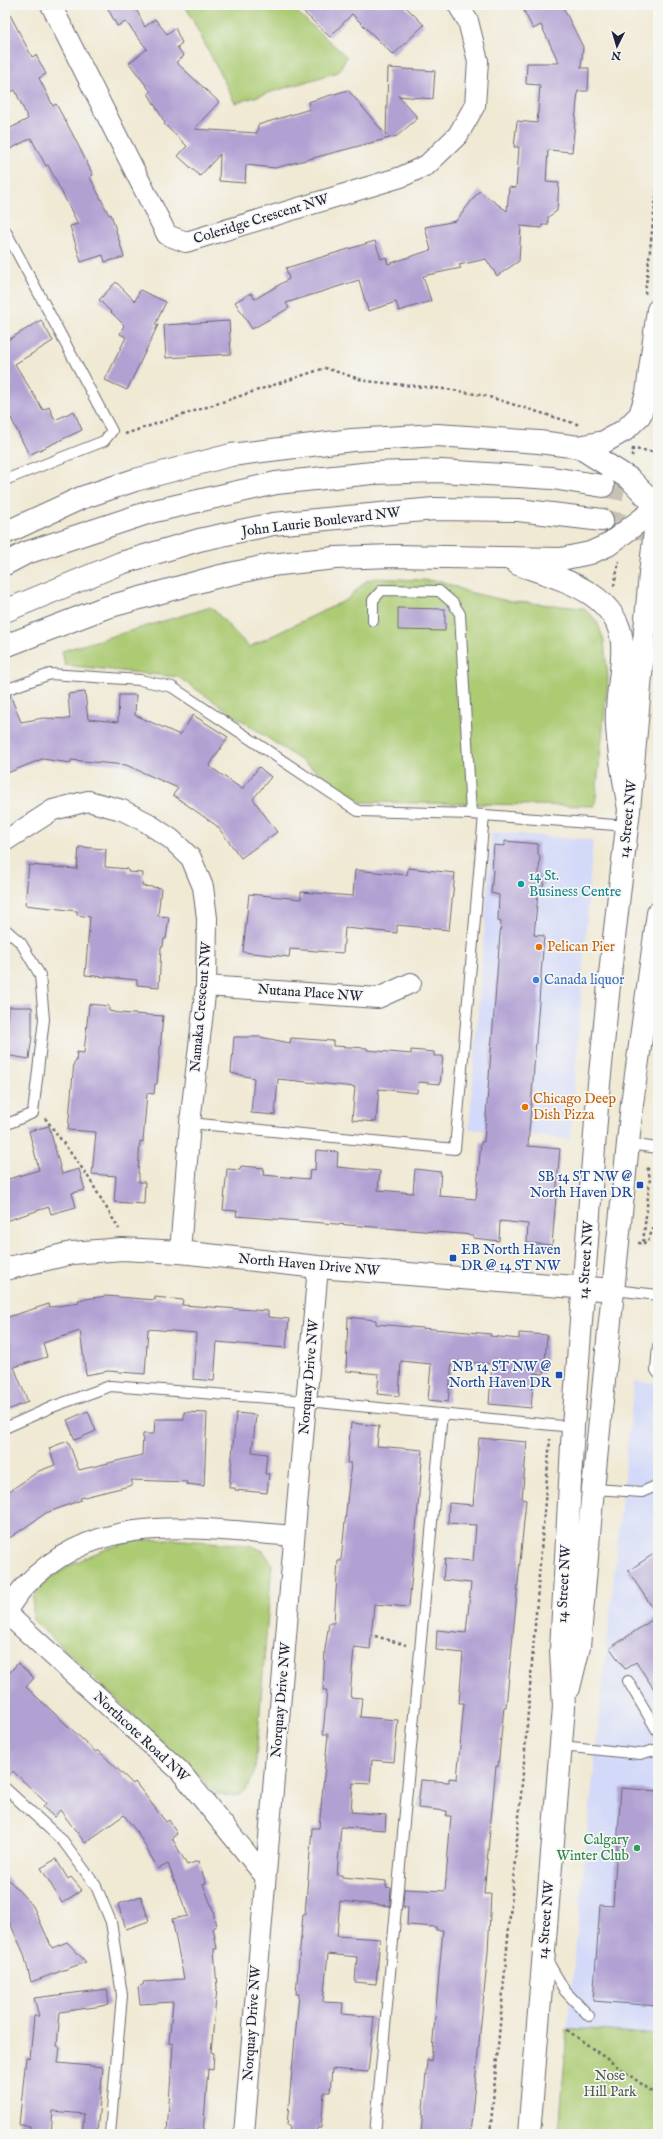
<svg xmlns="http://www.w3.org/2000/svg" width="663" height="2139" font-family="'IM FELL English',serif">
  <rect width="100%" height="100%" fill="#f6f6f2"/>
  <filter id="ink" filterUnits="userSpaceOnUse"><feTurbulence type="fractalNoise" baseFrequency=".025" numOctaves="2"/><feDisplacementMap in="SourceGraphic" scale="8" xChannelSelector="R" yChannelSelector="G"/><feConvolveMatrix kernelMatrix="1 2 1 2 8 2 1 2 1" color-interpolation-filters="sRGB"/></filter>
  <filter id="wash" filterUnits="userSpaceOnUse"><feTurbulence type="fractalNoise" baseFrequency=".012" numOctaves="4" result="noise"/><feDisplacementMap in="SourceGraphic" scale="16" xChannelSelector="R" yChannelSelector="G"/><feGaussianBlur stdDeviation="0.9" result="paint"/><feColorMatrix in="noise" values="0 0 0 0 0 0 0 0 0 0 0 0 0 0 0 0 0 1.4 0 .05"/><feComposite in="paint" operator="in"/></filter>
  <g filter="url(#wash)">
    <rect width="100%" height="100%" fill="#f0e9d4"/>
    <!-- built -->
    <path fill="#d3d9f9" d="M 492,832 L 593,840 L 570,1139 L 469,1129 Z
      M 634,1381 L 658,1383 L 658,2035 L 585,2029 L 567,2030 Z"/>
    <!-- green -->
    <path fill="#accb73" stroke="#677657" d="M 185,5 L 289,5 L 347,57 L 338,72 L 235,103 Z
      M 375,578 L 441,581 L 468,592 L 508,601 L 583,608 L 597,621 L 604,641 L 608,679 L 595,806 L 362,802 L 178,677 L 65,665 L 62,651 L 211,607 L 249,647 L 346,600 L 366,581 Z
      M 168,1539 L 250,1545 L 263,1551 L 272,1564 L 255,1771 C 246,1793 243,1797 218,1795 L 33,1620 C 33,1614 32,1604 34,1598 C 44,1572 107,1546 134,1541 C 144,1539 157,1540 168,1539 Z
      M 585,2029 L 658,2035 L 658,2134 L 559,2134 L 567,2030 Z"/>
    <g id="blocks">
      <!-- building -->
      <path fill="#b1a1d3" d="M 5,5 L 32,57 L 36,55 L 46,74 L 39,78 L 53,106 L 56,104 L 72,133 L 93,175 L 90,177 L 109,215 L 111,214 L 124,257 L 105,262 L 103,255 L 81,262 L 70,226 L 78,224 L 48,165 L 46,166 L 31,138 L 5,152 L 5,131 L 28,119 L 15,90 L 5,95 Z
        M 106,5 L 134,5 L 145,27 L 155,19 L 167,34 L 175,28 L 182,43 L 177,47 L 184,56 L 176,62 L 219,102 L 194,129 L 257,133 L 258,125 L 310,109 L 308,102 L 348,90 L 386,135 L 388,68 L 435,71 L 433,99 L 398,96 L 418,118 L 397,136 L 275,168 L 246,165 L 245,183 L 219,181 L 220,154 L 200,176 L 178,156 L 187,146 L 164,124 L 165,123 L 148,93 L 151,92 L 129,63 L 147,49 L 126,22 L 117,26 Z
        M 296,5 L 404,5 L 424,25 L 393,55 L 352,14 L 330,37 Z
        M 521,5 L 562,5 L 583,47 L 581,68 L 589,68 L 588,91 L 578,91 L 572,152 L 548,150 L 546,182 L 559,183 L 557,211 L 548,217 L 548,225 L 542,225 L 542,228 L 521,226 L 519,261 L 497,276 L 486,259 L 459,265 L 461,268 L 423,276 L 431,301 L 399,311 L 396,302 L 368,311 L 359,280 L 286,303 L 289,308 L 252,329 L 235,302 L 251,293 L 255,299 L 289,279 L 286,268 L 375,241 L 381,259 L 386,257 L 388,264 L 431,250 L 425,227 L 456,221 L 479,191 L 507,211 L 509,187 L 516,188 L 519,147 L 514,147 L 517,121 L 537,123 L 540,85 L 526,84 L 527,63 L 559,63 L 541,25 L 533,29 Z
        M 116,282 L 135,301 L 140,290 L 166,302 L 155,325 L 158,325 L 127,390 L 105,380 L 126,337 L 120,334 L 124,325 L 99,300 Z
        M 41,320 L 53,341 L 15,364 L 43,410 L 49,407 L 55,420 L 74,411 L 82,430 L 29,455 L 11,418 L 5,421 L 5,342 Z
        M 229,321 L 231,354 L 166,358 L 164,325 Z
        M 398,608 L 445,609 L 445,631 L 398,630 Z
        M 85,692 L 88,719 L 118,722 L 119,695 L 136,695 L 135,715 L 180,735 L 193,715 L 228,737 L 209,766 L 242,789 L 259,767 L 271,777 L 253,799 L 277,832 L 241,858 L 217,826 L 173,795 L 178,788 L 126,765 L 71,760 L 71,763 L 42,759 L 5,774 L 5,696 L 10,695 L 21,722 L 43,718 L 70,719 L 68,694 Z
        M 505,841 L 538,844 L 538,854 L 540,856 L 539,873 L 544,881 L 542,890 L 538,894 L 534,935 L 544,936 L 528,1146 L 560,1149 L 552,1245 L 527,1243 L 528,1224 L 500,1221 L 499,1241 L 473,1238 L 473,1235 L 236,1216 L 237,1211 L 223,1210 L 227,1169 L 240,1170 L 241,1166 L 264,1168 L 263,1175 L 309,1179 L 310,1169 L 315,1170 L 316,1150 L 338,1152 L 337,1167 L 380,1171 L 378,1190 L 413,1193 L 415,1169 L 441,1172 L 439,1196 L 476,1199 L 481,1142 L 484,1142 L 501,922 L 498,921 L 499,895 L 491,893 L 493,870 L 492,870 L 494,845 L 505,846 Z
        M 79,847 L 106,849 L 105,867 L 128,869 L 128,872 L 143,873 L 142,886 L 161,888 L 158,916 L 169,917 L 166,939 L 164,939 L 163,947 L 161,947 L 159,987 L 137,985 L 137,980 L 85,975 L 90,917 L 77,915 L 77,911 L 25,905 L 29,865 L 77,869 Z
        M 408,868 L 455,873 L 449,930 L 397,925 L 397,933 L 345,928 L 343,953 L 290,949 L 289,957 L 243,952 L 249,894 L 301,899 L 301,892 L 353,896 L 355,870 L 407,875 Z
        M 89,1004 L 109,1006 L 109,1011 L 119,1013 L 163,1016 L 157,1084 L 155,1084 L 154,1094 L 147,1093 L 143,1142 L 140,1141 L 138,1173 L 139,1173 L 139,1182 L 145,1182 L 144,1204 L 114,1202 L 116,1176 L 92,1174 L 96,1132 L 68,1130 L 74,1062 L 76,1062 L 77,1052 L 84,1053 Z
        M 8,1007 L 32,1007 L 32,1036 L 29,1059 L 5,1055 Z
        M 234,1037 L 260,1037 L 290,1043 L 291,1038 L 333,1041 L 333,1046 L 367,1048 L 367,1050 L 411,1054 L 411,1050 L 434,1052 L 434,1056 L 443,1056 L 440,1084 L 418,1082 L 417,1093 L 379,1089 L 376,1122 L 352,1120 L 355,1087 L 278,1079 L 275,1115 L 251,1113 L 254,1078 L 231,1073 Z
        M 49,1126 L 62,1174 L 79,1169 L 85,1190 L 72,1193 L 76,1207 L 51,1214 L 49,1207 L 5,1221 L 5,1180 L 39,1170 L 29,1131 Z
        M 106,1296 L 155,1300 L 155,1297 L 183,1300 L 182,1305 L 268,1311 L 268,1317 L 289,1319 L 286,1348 L 217,1342 L 214,1381 L 193,1379 L 196,1333 L 148,1329 L 145,1374 L 108,1371 L 86,1375 L 80,1331 L 43,1343 L 47,1357 L 14,1367 L 28,1402 L 5,1411 L 5,1318 L 49,1304 L 50,1307 L 79,1303 L 78,1300 Z
        M 348,1317 L 376,1320 L 376,1324 L 491,1334 L 490,1336 L 519,1339 L 519,1333 L 547,1335 L 544,1374 L 534,1373 L 531,1408 L 489,1404 L 492,1364 L 452,1361 L 448,1402 L 428,1400 L 431,1364 L 401,1361 L 399,1396 L 377,1394 L 379,1374 L 346,1371 Z
        M 88,1411 L 96,1431 L 75,1440 L 67,1420 Z
        M 184,1412 L 207,1413 L 204,1486 L 186,1484 L 187,1482 L 131,1480 L 133,1485 L 80,1498 L 81,1500 L 46,1513 L 5,1541 L 5,1494 L 39,1471 L 55,1465 L 49,1448 L 68,1441 L 79,1470 L 142,1455 L 143,1434 L 154,1434 L 155,1419 L 184,1419 Z
        M 236,1413 L 256,1415 L 252,1452 L 267,1454 L 265,1474 L 269,1474 L 267,1493 L 235,1490 L 235,1488 L 229,1488 Z
        M 351,1423 L 379,1426 L 377,1446 L 423,1450 L 409,1607 L 374,1604 L 370,1649 L 354,1647 L 350,1697 L 362,1698 L 360,1717 L 398,1720 L 394,1762 L 372,1760 L 370,1784 L 353,1783 L 351,1812 L 386,1815 L 385,1830 L 341,1827 L 337,1875 L 342,1875 L 342,1877 L 386,1881 L 386,1887 L 391,1888 L 390,1906 L 340,1901 L 337,1936 L 380,1939 L 376,1984 L 355,1982 L 357,1957 L 328,1954 L 323,2002 L 343,2003 L 342,2014 L 374,2017 L 368,2072 L 332,2069 L 330,2092 L 324,2092 L 321,2128 L 317,2128 L 316,2134 L 289,2134 L 290,2125 L 287,2125 L 297,2017 L 299,1994 L 296,1994 L 303,1914 L 305,1914 L 312,1828 L 319,1828 L 328,1734 L 323,1734 L 327,1690 L 323,1690 L 325,1649 L 329,1623 L 334,1623 L 338,1561 L 341,1561 L 351,1463 L 347,1463 Z
        M 479,1438 L 527,1442 L 522,1499 L 526,1500 L 506,1707 L 504,1707 L 498,1767 L 496,1766 L 484,1894 L 491,1894 L 488,1952 L 470,2134 L 421,2134 L 427,2060 L 431,2061 L 443,1930 L 436,1930 L 436,1927 L 407,1925 L 408,1907 L 403,1907 L 404,1889 L 445,1891 L 451,1816 L 446,1816 L 447,1811 L 418,1808 L 421,1780 L 449,1782 L 449,1778 L 457,1779 L 464,1703 L 459,1703 L 463,1653 L 436,1650 L 437,1630 L 466,1633 L 471,1583 L 443,1580 L 445,1559 L 473,1561 L 476,1525 L 448,1523 L 449,1503 L 473,1505 Z
        M 658,1551 L 658,1695 L 636,1662 L 625,1669 L 610,1648 L 658,1616 L 628,1571 Z
        M 18,1663 L 34,1678 L 26,1687 L 96,1752 L 98,1750 L 133,1784 L 135,1782 L 166,1822 L 169,1820 L 177,1834 L 172,1838 L 187,1865 L 198,1861 L 206,1883 L 203,1884 L 213,1910 L 216,1927 L 213,1927 L 217,1949 L 214,1949 L 217,1988 L 211,2052 L 214,2053 L 213,2070 L 208,2069 L 203,2134 L 167,2132 L 173,2044 L 169,2043 L 173,2002 L 140,2004 L 138,1987 L 144,1984 L 143,1982 L 184,1979 L 172,1919 L 188,1916 L 168,1864 L 158,1869 L 139,1835 L 124,1815 L 85,1843 L 60,1810 L 54,1817 L 43,1807 L 46,1803 L 13,1771 L 5,1780 L 5,1678 Z
        M 621,1788 L 658,1791 L 658,2006 L 593,2001 L 600,1905 L 613,1906 Z
        M 56,1859 L 68,1879 L 71,1877 L 82,1890 L 62,1903 L 41,1868 Z
        M 5,1876 L 33,1906 L 52,1948 L 67,1942 L 86,1962 L 31,1982 L 24,1954 L 5,1912 Z
        M 141,1896 L 149,1921 L 126,1929 L 118,1904 Z
        M 107,1989 L 109,2005 L 60,2012 L 57,2046 L 60,2047 L 58,2063 L 103,2067 L 97,2134 L 82,2134 L 84,2114 L 53,2111 L 51,2134 L 29,2134 L 30,2126 L 19,2125 L 26,2057 L 30,2058 L 34,2016 L 39,2016 L 34,1998 Z"/>
    </g>
  </g>
  <g filter="url(#ink)">
    <use href="#blocks" fill-opacity="0" stroke="#6a6871" stroke-width="1"/>
    <g fill="none" stroke-linecap="round" stroke-linejoin="round">
      <!-- primary-tunnel -->
      <path stroke="#c7c1b5" stroke-width="22" stroke-dasharray="22 11" stroke-linecap="butt" d="M 603,486 L 655,496
        M 602,520 L 647,530"/>
      <!-- service casing -->
      <g stroke="#6a6871" stroke-width="12">
        <path id="service" d="M 5,230 L 112,431 L 104,441 L 5,480
          M 373,621 L 373,600 L 382,590 L 439,591 L 453,603 L 460,614 L 471,814
          M 5,690 L 50,674 L 140,680 L 172,687 L 358,811 L 471,814 L 628,826
          M 5,929 L 21,943 L 40,975 L 44,1019 L 33,1113 L 5,1125
          M 190,1123 L 455,1149 L 484,815
          M 628,1144 L 658,1148
          M 614,1290 L 658,1295
          M 658,1346 L 656,1370 L 658,1373
          M 5,1428 L 52,1407 L 110,1386 L 307,1401 L 573,1427
          M 593,1489 L 642,1492 L 658,1485
          M 628,1681 L 658,1732
          M 561,1746 L 640,1754 L 658,1749
          M 5,1788 L 63,1841 L 96,1886 L 111,1922 L 122,1995 L 110,2134
          M 547,1960 L 565,1991 L 589,2016
          M 375,2134 L 442,1414"/>
      </g>
      <!-- minor casing -->
      <g stroke="#6a6871" stroke-width="22">
        <path id="minor" d="M 51,5 L 167,235 L 186,242 L 401,177 L 427,165 L 458,135 L 475,105 L 478,61 L 468,21 L 458,5
          M 5,841 L 53,810 L 88,801 L 122,810 L 146,822 L 171,839 L 191,858 L 203,887 L 207,918 L 206,986 L 190,1123 L 180,1252
          M 206,986 L 378,998 L 411,983
          M 5,1612 L 180,1771 L 264,1875
          M 6,1612 C 11,1604 17,1595 24,1587 C 97,1508 198,1529 294,1536
          M 244,2134 C 266,1845 293,1556 318,1267"/>
      </g>
      <!-- tertiary casing -->
      <g stroke="#6a6871" stroke-width="24">
        <path id="tertiary" d="M 5,1269 L 72,1253 L 122,1249 L 180,1252 L 318,1267 L 614,1290"/>
      </g>
      <!-- secondary casing -->
      <g stroke="#6a6871" stroke-width="24">
        <path id="secondary" d="M 569,1688 L 579,1647 L 593,1489 L 632,1104 L 658,913
          M 529,2134 L 564,1707 L 561,1650 L 573,1427 L 598,1094 L 612,955 L 629,810 L 650,574 L 658,504"/>
      </g>
      <!-- primary casing -->
      <g stroke="#6a6871" stroke-width="24">
        <path id="primary" d="M 579,447 L 630,479 L 658,508
          M 5,533 L 81,498 L 135,480 L 231,455 L 352,440 L 437,435 L 539,442 L 579,447 L 604,442 L 625,430 L 640,415 L 647,393 L 658,310
          M 5,564 L 26,553 L 150,512 L 276,483 L 372,473 L 441,471 L 552,478 L 603,486
          M 518,564 C 558,578 618,592 622,643 C 624,670 615,698 617,725 C 618,753 625,782 629,810
          M 650,574 L 658,560
          M 5,611 L 121,563 L 199,540 L 273,524 L 434,509 L 518,510 L 602,520
          M 5,646 L 104,608 L 216,577 L 271,565 L 335,558 L 393,556 L 561,559 L 590,553 L 608,545 L 658,507"/>
      </g>
      <!-- path -->
      <path stroke="#6a6871" stroke-width="2.5" stroke-dasharray="3 3" stroke-linecap="butt" d="M 645,294 L 658,179
        M 125,434 L 325,368 L 366,381 L 453,390 L 486,396 L 580,425
        M 632,457 L 633,449 L 658,452
        M 614,586 L 619,561
        M 45,1118 L 87,1175 L 119,1229
        M 638,1243 L 643,1243 L 650,1178 L 647,1165
        M 643,1243 L 647,1243 L 658,1217
        M 375,1636 L 406,1645
        M 567,2030 L 658,2096
        M 490,2134 L 524,1762 L 550,1439"/>
      <!-- service -->
      <use href="#service" stroke="#fff" stroke-width="10"/>
      <!-- minor -->
      <use href="#minor" stroke="#fff" stroke-width="20"/>
      <!-- tertiary -->
      <use href="#tertiary" stroke="#fff" stroke-width="22"/>
      <!-- secondary -->
      <use href="#secondary" stroke="#fff" stroke-width="22"/>
      <!-- primary -->
      <use href="#primary" stroke="#fff" stroke-width="22"/>
    </g>
  </g>
  <!-- markers -->
  <circle fill="#0f9aa8" stroke="#f6f6f2" stroke-width="1.5" cx="521" cy="884" r="4"/>
  <g fill="#e8710a" stroke="#f6f6f2" stroke-width="1.5">
    <circle cx="539" cy="947" r="4"/>
    <circle cx="525" cy="1107" r="4"/>
  </g>
  <circle fill="#3f7fe0" stroke="#f6f6f2" stroke-width="1.5" cx="536" cy="980" r="4"/>
  <g fill="#1a4fb4" stroke="#f6f6f2" stroke-width="1.5">
    <rect x="636" y="1181" width="8" height="8" rx="2"/>
    <rect x="449" y="1254" width="8" height="8" rx="2"/>
    <rect x="555" y="1371" width="8" height="8" rx="2"/>
  </g>
  <circle fill="#2e9e5b" stroke="#f6f6f2" stroke-width="1.5" cx="637" cy="1848" r="4"/>
  <g text-anchor="middle" dominant-baseline="central" stroke-width="3.5" stroke-linejoin="round" paint-order="stroke">
    <!-- street labels -->
    <g font-size="14" fill="#22223b" stroke="#f6f6f2">
      <text transform="translate(261 219) rotate(-17)">Coleridge Crescent NW</text>
      <text transform="translate(321 522) rotate(-7)">John Laurie Boulevard NW</text>
      <text transform="translate(628 819) rotate(-84)">14 Street NW</text>
      <text transform="translate(310 993) rotate(4)">Nutana Place NW</text>
      <text transform="translate(201 1007) rotate(-85)">Namaka Crescent NW</text>
      <text transform="translate(586 1260) rotate(-86)">14 Street NW</text>
      <text transform="translate(309 1265) rotate(5)">North Haven Drive NW</text>
      <text transform="translate(309 1377) rotate(-85)">Norquay Drive NW</text>
      <text transform="translate(564 1584) rotate(-87)">14 Street NW</text>
      <text transform="translate(281 1700) rotate(-85)">Norquay Drive NW</text>
      <text transform="translate(141 1737) rotate(43)">Northcote Road NW</text>
      <text transform="translate(546 1920) rotate(-85)">14 Street NW</text>
      <text transform="translate(252 2023) rotate(-86)">Norquay Drive NW</text>
    </g>
    <!-- culture labels -->
    <g font-size="14" fill="#0d838f" stroke="#f6f6f2" text-anchor="start">
      <text x="529" y="876">14 St.<tspan x="529" dy="16">Business Centre</tspan></text>
    </g>
    <!-- food labels -->
    <g font-size="14" fill="#c56008" stroke="#f6f6f2" text-anchor="start">
      <text x="547" y="947">Pelican Pier</text>
      <text x="533" y="1099">Chicago Deep<tspan x="533" dy="16">Dish Pizza</tspan></text>
    </g>
    <!-- shop labels -->
    <g font-size="14" fill="#366cbe" stroke="#f6f6f2" text-anchor="start">
      <text x="544" y="980">Canada liquor</text>
    </g>
    <!-- transit labels -->
    <g font-size="14" fill="#164399" stroke="#f6f6f2" text-anchor="end">
      <text x="632" y="1177">SB 14 ST NW @<tspan x="632" dy="16">North Haven DR</tspan></text>
      <text x="461" y="1250" text-anchor="start">EB North Haven<tspan x="461" dy="16">DR @ 14 ST NW</tspan></text>
      <text x="551" y="1367">NB 14 ST NW @<tspan x="551" dy="16">North Haven DR</tspan></text>
    </g>
    <!-- leisure labels -->
    <g font-size="14" fill="#27864d" stroke="#f6f6f2" text-anchor="end">
      <text x="629" y="1840">Calgary<tspan x="629" dy="16">Winter Club</tspan></text>
    </g>
    <!-- park labels -->
    <g font-size="14" fill="#4b554c" stroke="#f6f6f2">
      <text x="610" y="2076">Nose<tspan x="610" dy="16">Hill Park</tspan></text>
    </g>
  </g>
  <!-- margin -->
  <rect width="663" height="2139" fill="none" stroke="#f6f6f2" stroke-width="20"/>
  <!-- north arrow -->
  <g transform="translate(617 46) rotate(185)" stroke="#f6f6f2" stroke-width="3" paint-order="stroke">
  <path d="M0-3L7 15L0 10L-7 15Z" fill="#22223b"/>
  <text y="-6" font-size="11" font-weight="bold" text-anchor="middle" fill="#22223b">N</text>
  </g>
</svg>
